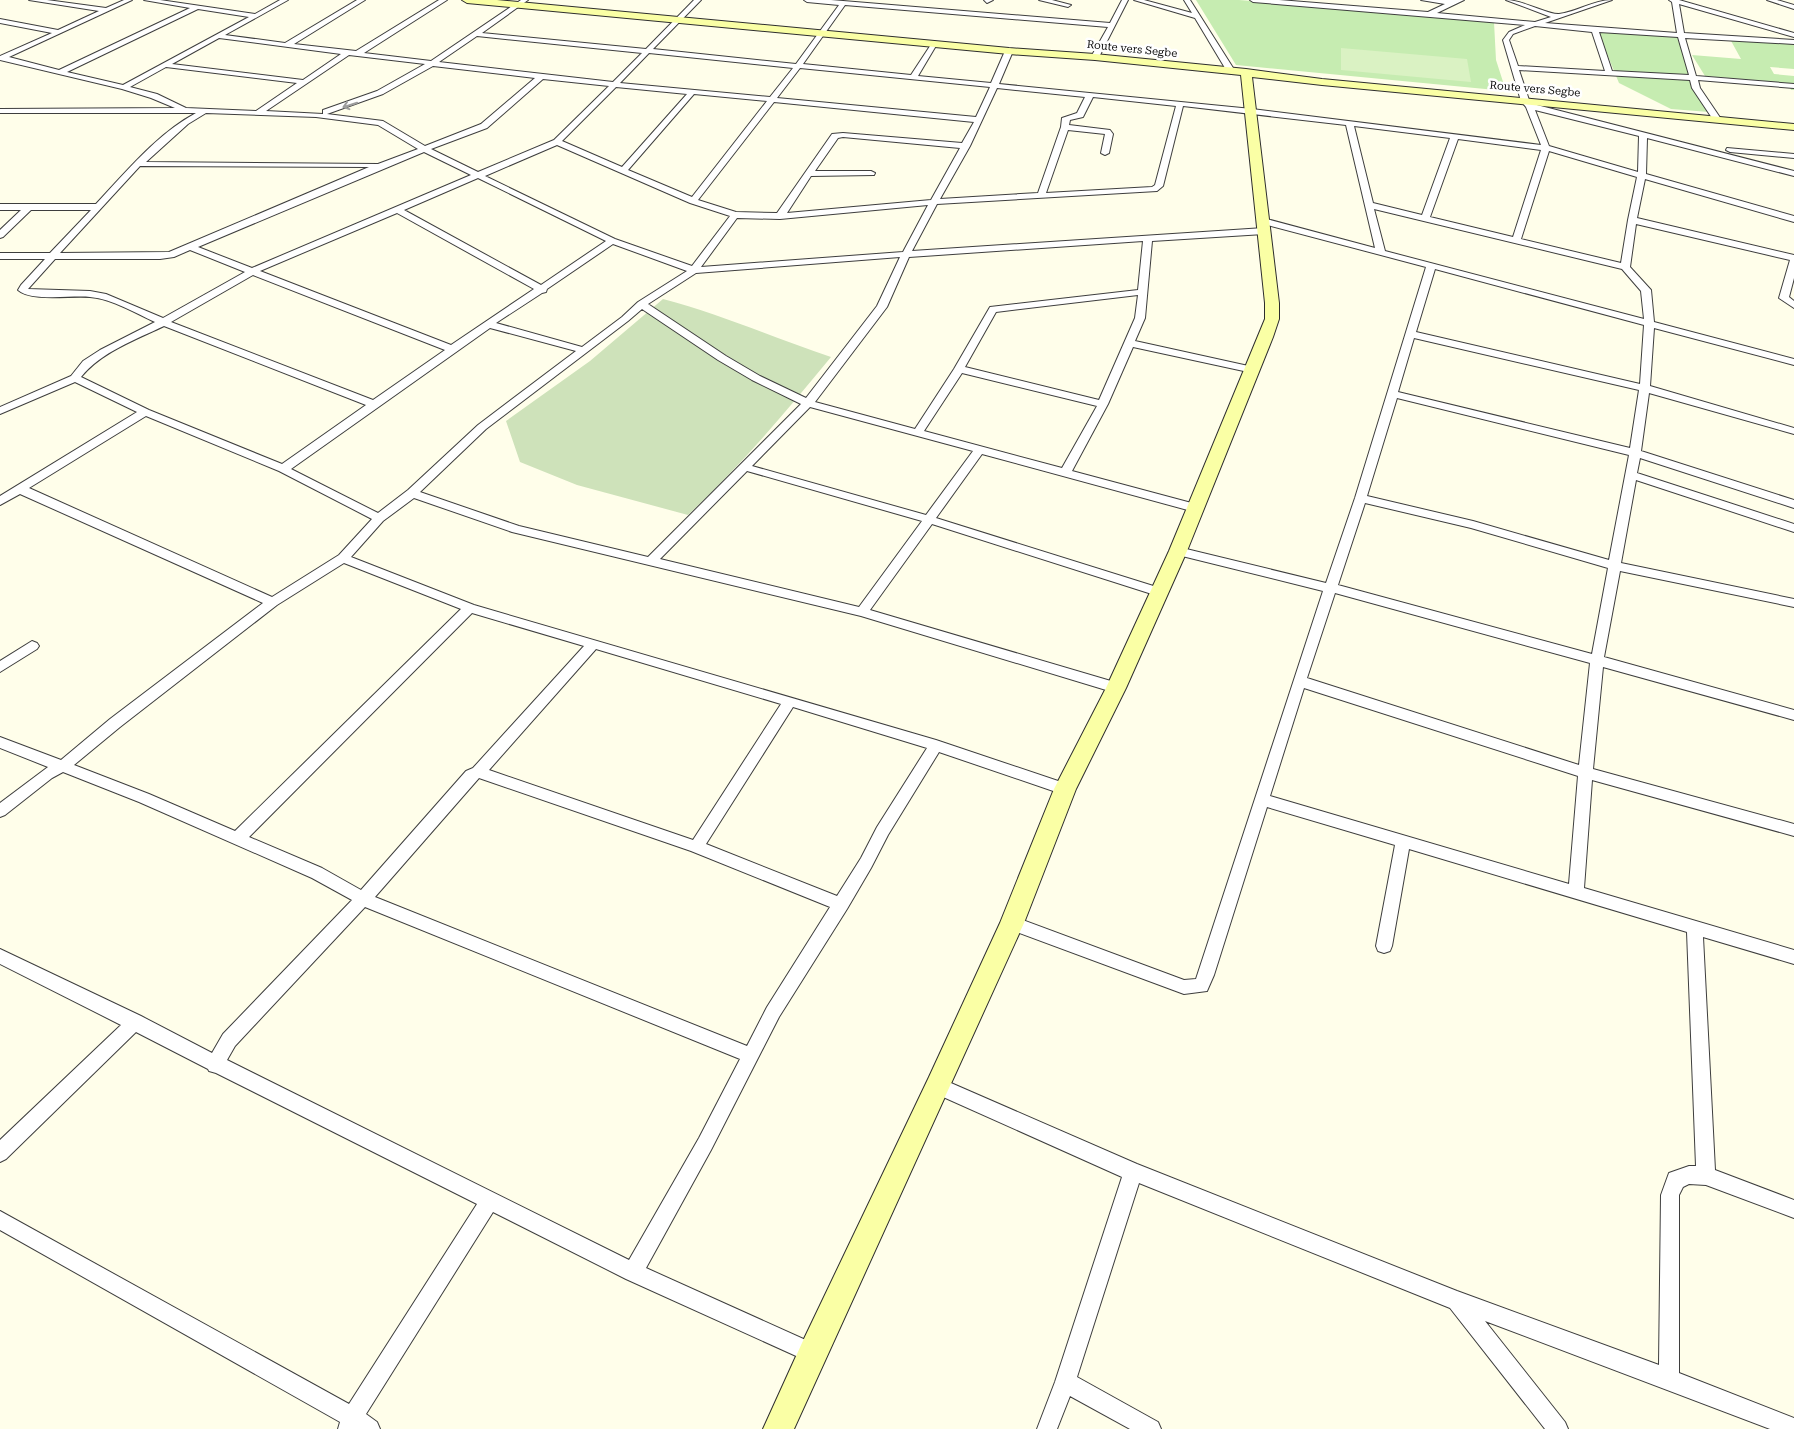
<svg xmlns="http://www.w3.org/2000/svg" width="1794" height="1429" font-family="'Roboto Serif',serif">
  <rect width="100%" height="100%" fill="#fffeea"/>
  <!-- green -->
  <path fill="#c6ecb1" d="M 1196,0 L 1239,0 L 1494,22 L 1496,60 L 1506,91 L 1236,65 Z
    M 1598,32 L 1677,35 L 1709,112 L 1671,109 L 1619,83 Z
    M 1730,39 L 1794,44 L 1794,69 L 1770,67 L 1774,74 L 1794,76 L 1794,90 L 1791,90 L 1788,83 L 1705,76 L 1692,55 L 1741,59 Z"/>
  <!-- cemetery -->
  <path fill="#cee2ba" d="M 663,299 C 720,314 775,338 831,357 C 786,412 740,466 688,515 L 577,485 L 520,462 L 506,421 L 590,361 Z"/>
  <!-- pitch -->
  <path fill="#daf2c3" d="M 1341,48 L 1467,59 L 1471,82 L 1341,70 Z"/>
  <g fill="none" stroke-linecap="round" stroke-linejoin="round">
    <!-- street casing -->
    <g stroke="#3e3e3e" stroke-width="2">
      <path id="street" d="M 29,0 L 47,0 L 106,8 L 124,0 L 132,0 L 9,57 L 59,70 L 190,8 L 144,0 L 160,0 L 255,14 L 280,0 L 288,0 L 225,35 L 285,43 L 357,0 L 365,0 L 294,44 L 356,51 L 439,0 L 447,0 L 364,53 L 431,61 L 521,0 L 528,0 L 482,33 L 646,49 L 694,0 L 701,0 L 653,49 L 796,64 L 839,5 L 807,2 L 804,0 L 831,0 L 1110,23 L 1122,0 L 1128,0 L 1099,57 L 1095,59 L 1091,57 L 1108,27 L 845,5 L 803,64 L 911,75 L 932,43 L 934,42 L 937,44 L 918,76 L 991,83 L 1005,51 L 1009,49 L 1013,51 L 999,84 L 1252,109 L 1541,145 L 1526,107 L 1521,101 L 1503,40 L 1509,32 L 1525,25 L 1253,2 L 1250,0 L 1279,0 L 1428,12 L 1445,4 L 1421,0 L 1464,0 L 1437,13 L 1535,22 L 1551,17 L 1506,0 C 1523,0 1548,15 1559,14 C 1577,12 1593,0 1612,0 L 1545,23 L 1677,33 L 1672,2 L 1669,0 L 1679,0 L 1794,33 L 1794,37 L 1679,4 L 1684,33 L 1794,40 L 1794,44 L 1685,38 L 1696,76 L 1794,84 L 1794,88 L 1698,80 L 1700,88 L 1721,119 L 1717,121 L 1714,121 L 1692,88 L 1690,80 L 1519,70 L 1529,100 L 1533,104 L 1794,171 L 1794,176 L 1647,138 L 1646,174 L 1794,216 L 1794,222 L 1645,179 L 1637,218 L 1794,255 L 1794,278 L 1789,297 L 1794,301 L 1794,308 L 1779,298 L 1790,260 L 1636,224 L 1630,267 L 1651,290 L 1654,322 L 1794,359 L 1794,365 L 1654,328 L 1650,386 L 1794,428 L 1794,434 L 1649,393 L 1641,451 L 1794,500 L 1794,508 L 1640,458 L 1637,473 L 1794,524 L 1794,532 L 1636,480 L 1621,563 L 1794,599 L 1794,607 L 1620,571 L 1604,657 L 1794,710 L 1794,720 L 1603,667 L 1593,769 L 1794,824 L 1794,836 L 1592,780 L 1584,888 L 1794,950 L 1794,964 L 1703,937 L 1715,1170 L 1794,1200 L 1794,1218 L 1706,1185 L 1689,1184 L 1683,1187 L 1679,1195 L 1679,1373 L 1794,1418 L 1794,1429 L 1770,1429 L 1485,1321 L 1565,1422 L 1568,1429 L 1545,1429 L 1450,1308 L 1139,1183 L 1077,1377 L 1158,1422 L 1161,1429 L 1130,1429 L 1070,1396 L 1057,1429 L 1037,1429 L 1055,1382 L 1122,1177 L 932,1092 L 929,1086 L 932,1080 L 938,1078 L 944,1080 L 1137,1164 L 1457,1291 L 1659,1365 L 1661,1195 L 1669,1173 L 1689,1166 L 1696,1166 L 1687,932 L 1409,849 L 1392,946 L 1390,951 L 1384,953 L 1378,951 L 1376,946 L 1395,845 L 1267,807 L 1214,975 L 1207,991 L 1184,994 L 1006,928 L 1004,923 L 1006,918 L 1012,916 L 1184,980 L 1196,979 L 1323,591 L 1178,555 L 1172,551 L 1178,547 L 1326,583 L 1355,498 L 1426,267 L 1260,223 L 1259,221 L 1263,218 L 1375,248 L 1346,125 L 1183,106 L 1163,186 L 1157,191 L 937,204 L 912,251 L 1264,228 L 1268,231 L 1264,234 L 1152,241 L 1145,318 L 1135,341 L 1253,367 L 1258,370 L 1253,373 L 1133,347 L 1108,404 L 1072,471 L 1199,505 L 1201,508 L 1199,511 L 1195,512 L 982,454 L 936,518 L 1163,589 L 1165,592 L 1163,595 L 1155,595 L 932,524 L 870,610 L 1121,684 L 1123,688 L 1121,692 L 1116,693 L 861,616 L 512,532 L 414,498 L 383,521 L 351,557 L 474,605 L 936,740 L 1070,785 L 1072,789 L 1070,793 L 1065,795 L 939,752 L 888,835 L 871,868 L 847,909 L 779,1017 L 711,1150 L 646,1268 L 819,1346 L 822,1353 L 819,1360 L 812,1363 L 805,1360 L 626,1279 L 493,1212 L 366,1414 L 377,1422 L 380,1429 L 338,1429 L 340,1422 L 0,1230 L 0,1211 L 349,1404 L 477,1204 L 216,1073 L 209,1071 L 208,1069 L 136,1032 L 6,1159 L 0,1162 L 0,1140 L 121,1025 L 0,964 L 0,949 L 141,1016 L 212,1053 L 223,1034 L 352,900 L 312,878 L 139,802 L 63,772 L 52,778 L 5,815 L 0,817 L 0,803 L 48,767 L 0,748 L 0,737 L 61,760 L 110,719 L 263,603 L 20,494 L 0,505 L 0,496 L 137,412 L 75,382 L 0,414 L 0,407 L 71,376 L 83,361 L 100,350 L 155,322 C 135,313 113,299 90,297 C 72,295 31,302 18,290 L 21,285 L 45,259 L 0,259 L 0,253 L 50,253 L 91,210 L 31,210 L 3,237 L 0,238 L 0,230 L 21,210 L 0,210 L 0,204 L 96,204 C 126,172 157,134 196,113 L 0,113 L 0,109 L 175,108 L 151,98 L 122,89 L 0,60 L 0,56 L 52,33 L 0,23 L 0,19 L 58,30 L 99,11 ZM 198,9 L 249,17 L 123,85 L 67,72 ZM 1535,26 L 1592,32 L 1605,71 L 1518,66 L 1509,40 L 1513,34 ZM 1599,32 L 1678,37 L 1689,75 L 1612,71 ZM 477,36 L 642,53 L 613,82 L 439,62 ZM 219,38 L 341,54 L 303,80 L 172,64 ZM 649,53 L 793,68 L 770,97 L 620,83 ZM 349,55 L 425,64 L 377,91 L 323,110 L 323,114 L 266,111 ZM 433,66 L 535,78 L 481,124 L 425,146 L 383,121 L 327,114 L 383,94 ZM 166,67 L 297,83 L 256,111 L 186,108 L 157,94 L 130,87 ZM 800,68 L 990,87 L 976,117 L 777,98 ZM 543,79 L 609,86 L 554,140 L 478,172 L 431,149 L 487,128 ZM 616,87 L 687,94 L 622,167 L 562,141 ZM 997,88 L 1085,97 L 1077,113 L 1062,118 L 1061,127 L 1038,193 L 940,199 L 970,146 ZM 694,94 L 767,101 L 692,197 L 628,170 ZM 1093,97 L 1176,106 L 1155,185 L 1152,187 L 1046,193 L 1068,130 L 1105,134 L 1101,153 L 1105,155 L 1109,153 L 1113,134 L 1110,130 L 1069,125 L 1070,120 L 1083,117 ZM 774,102 L 974,122 L 962,143 L 843,133 L 832,134 L 777,213 L 736,212 L 698,200 ZM 1535,110 L 1639,136 L 1638,172 L 1549,146 ZM 206,113 L 316,117 L 378,125 L 418,149 L 378,164 L 146,162 L 188,124 ZM 1354,126 L 1450,138 L 1422,215 L 1373,203 ZM 843,137 L 960,148 L 931,200 L 787,213 L 811,176 L 874,175 L 875,173 L 871,171 L 815,171 L 838,138 ZM 1458,139 L 1541,150 L 1513,237 L 1430,217 ZM 557,145 L 690,203 L 730,216 L 692,266 L 615,239 L 485,176 ZM 1549,151 L 1637,177 L 1628,220 L 1621,263 L 1521,239 ZM 424,152 L 471,175 L 252,268 L 198,247 ZM 140,166 L 369,167 L 169,252 L 60,253 ZM 478,178 L 606,241 L 541,285 L 404,210 ZM 928,205 L 903,252 L 701,267 L 737,218 L 780,219 ZM 1374,209 L 1622,269 L 1641,291 L 1644,319 L 1385,251 ZM 397,213 L 534,289 L 451,345 L 260,271 ZM 1143,241 L 1138,290 L 990,307 L 954,369 L 915,429 L 815,402 L 887,307 L 909,257 ZM 613,244 L 687,271 L 638,302 L 622,317 L 582,347 L 496,323 L 542,293 L 546,292 L 547,289 ZM 190,250 L 245,272 L 163,318 L 106,294 L 90,291 L 28,289 L 55,259 L 160,259 L 174,257 ZM 900,257 L 877,306 L 806,398 L 760,376 L 726,356 L 648,304 L 696,273 ZM 1435,269 L 1644,325 L 1640,384 L 1416,332 ZM 253,275 L 445,350 L 373,400 L 171,322 ZM 1138,295 L 1135,318 L 1099,400 L 965,367 L 996,312 ZM 642,309 L 718,360 L 752,380 L 801,404 L 648,557 L 519,526 L 420,492 L 486,429 L 628,321 ZM 164,326 L 366,405 L 282,464 L 149,410 L 81,377 C 101,352 135,340 164,326 ZM 490,328 L 576,351 L 478,425 L 408,490 L 378,513 L 291,469 ZM 1414,338 L 1639,390 L 1630,448 L 1398,392 ZM 962,373 L 1097,406 L 1062,468 L 924,431 ZM 1397,398 L 1629,455 L 1609,560 L 1473,521 L 1367,496 ZM 810,407 L 973,451 L 926,515 L 752,466 ZM 146,416 L 279,471 L 372,519 L 339,555 L 272,597 L 29,488 ZM 747,471 L 922,521 L 859,607 L 660,559 ZM 1365,503 L 1471,528 L 1608,568 L 1592,654 L 1338,585 ZM 344,563 L 461,609 L 235,831 L 149,794 L 74,765 L 120,727 L 277,605 ZM 1335,593 L 1590,663 L 1579,765 L 1307,678 ZM 472,613 L 584,646 L 473,768 L 466,771 L 361,890 L 322,868 L 249,837 ZM 596,649 L 781,704 L 693,840 L 489,770 ZM 1304,688 L 1578,776 L 1569,884 L 1270,796 ZM 793,707 L 927,748 L 877,827 L 861,858 L 837,896 L 706,844 ZM 479,778 L 691,851 L 830,907 L 767,1007 L 747,1046 L 375,897 ZM 365,907 L 740,1059 L 699,1138 L 629,1260 L 227,1060 L 235,1046 Z
        M 984,0 L 993,0 L 987,3 Z
        M 1039,0 L 1052,0 L 1071,5 L 1068,7 Z
        M 1134,0 L 1144,0 L 1192,13 L 1184,0 L 1190,0 L 1235,71 L 1234,73 L 1228,73 L 1195,18 Z
        M 1767,0 L 1777,0 L 1794,5 L 1794,9 Z
        M 1727,148 L 1794,154 L 1794,158 L 1730,152 L 1726,150 Z
        M 32,641 L 37,643 L 39,646 L 37,649 L 0,672 L 0,661 Z"/>
    </g>
    <!-- secondary casing -->
    <g stroke="#2d2d2d" stroke-width="2">
      <path id="secondary" d="M 462,0 L 497,0 L 1009,48 L 1095,54 L 1246,69 L 1322,79 L 1794,124 L 1794,130 L 1322,85 L 1252,77 L 1279,303 L 1279,319 L 1273,337 L 1187,551 L 1126,688 L 1076,789 L 1024,923 L 794,1429 L 763,1429 L 802,1343 L 929,1077 L 1000,923 L 1054,789 L 1106,688 L 1169,551 L 1265,319 L 1265,303 L 1241,75 L 1095,60 L 1009,54 L 467,3 Z"/>
    </g>
    <!-- street -->
    <use href="#street" fill="#fff" fill-rule="evenodd"/>
    <!-- secondary -->
    <use href="#secondary" fill="#faffa5" fill-rule="evenodd"/>
  </g>
  <!-- one-way arrows -->
  <defs><path id="oneway-shaft" d="M-6 0H5M1.5-3L5.5 0L1.5 3" fill="none" stroke-width="1.6" stroke-linecap="round" stroke-linejoin="round" transform="scale(1.25)"/></defs>
  <use stroke="#9d9d9d" href="#oneway-shaft" transform="translate(350 105) rotate(162)"/>
  <g text-anchor="middle" dominant-baseline="central" stroke-width="5" stroke-linejoin="round" paint-order="stroke">
    <!-- far-street labels -->
    <g font-size="11" fill="#0b0b0b" stroke="#fff">
      <text transform="translate(1132 49) rotate(6)">Route vers Segbe</text>
      <text transform="translate(1535 89) rotate(5)">Route vers Segbe</text>
    </g>
  </g>
</svg>
